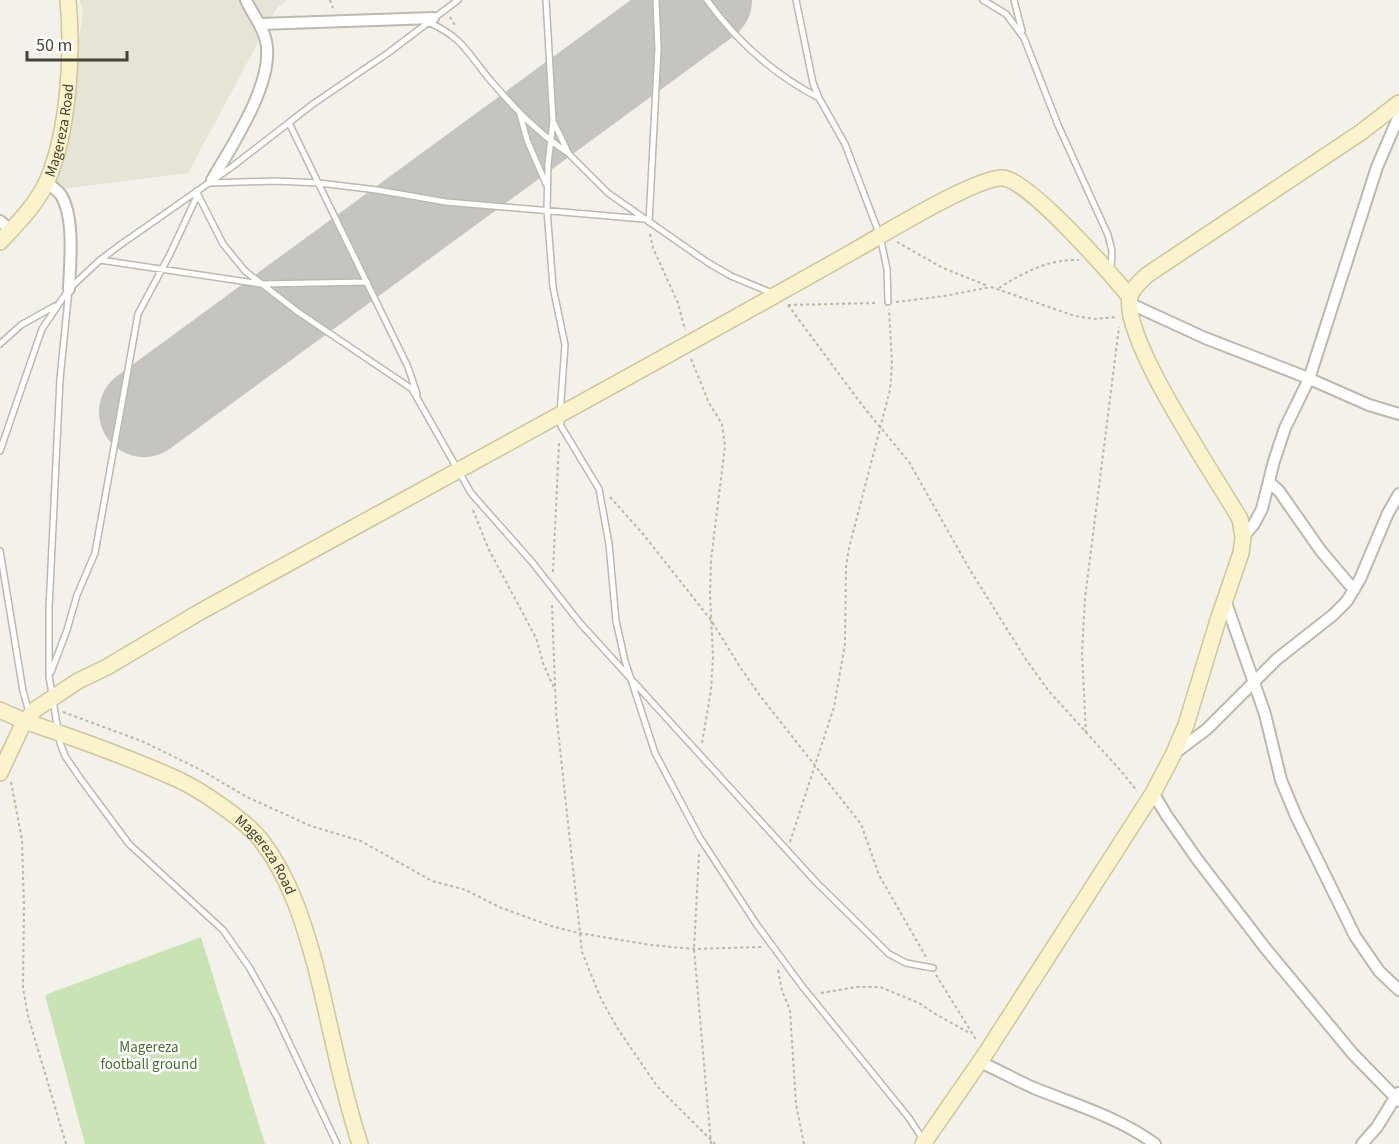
<svg xmlns="http://www.w3.org/2000/svg" width="1399" height="1144" font-family="'Source Sans 3',sans-serif">
  <rect width="100%" height="100%" fill="#f3f1e9"/>
  <!-- residential -->
  <path fill="#e6e3d7" d="M 80,0 L 287,0 L 276,9 L 188,173 L 53,190 L 83,14 Z"/>
  <!-- green -->
  <path fill="#cae3b5" d="M 201,937 L 265,1144 L 85,1144 L 45,995 Z"/>
  <g fill="none" stroke-linecap="round" stroke-linejoin="round">
    <!-- runway -->
    <path stroke="#c5c4c0" stroke-width="90" d="M 144,412 L 707,0"/>
    <!-- lane casing -->
    <g stroke="#beb9ac" stroke-width="8">
      <path id="lane" d="M 546,0 L 553,121 L 569,154 L 608,193 L 707,262 L 731,276 L 772,293
        M 707,0 C 737,42 773,74 819,98
        M 796,0 L 813,83 L 819,98 L 845,144 L 880,236 L 887,269 L 888,302
        M 983,0 L 1006,14 L 1024,38 L 1058,125 L 1108,235 L 1112,251 L 1111,269
        M 1014,0 L 1022,31
        M 428,22 C 464,38 467,53 491,81 C 515,109 537,132 568,153
        M 520,114 L 527,140 L 546,184
        M 553,121 L 548,164 L 547,210 L 553,287 L 565,345 L 560,414 L 561,426 L 599,489 L 609,544 L 616,621 L 625,661 L 655,753 L 700,838 L 757,925 L 802,986 L 909,1118 L 924,1141
        M 289,123 L 408,367 L 417,394
        M 209,183 L 275,181 L 319,183 L 377,190 L 446,202 L 644,219
        M 196,191 L 223,244 L 245,271 L 298,312 L 412,389 L 471,493 L 532,562 L 580,623 L 815,881 L 889,954 L 906,963 L 933,968
        M 649,222 L 658,49 L 656,0
        M 100,260 L 261,284 L 367,282
        M 69,289 L 60,379 L 49,609 L 49,676 L 60,743 L 65,756 L 80,778 L 129,844 L 223,930 L 249,967 L 277,1017 L 337,1144
        M 0,344 L 21,325 L 55,306
        M 0,451 L 42,329 L 69,289 L 100,260 L 120,245 L 233,166 L 313,104 L 388,53 L 458,0
        M 0,551 L 23,691 L 29,712
        M 51,672 L 67,630 L 77,595 L 95,553 L 138,314 L 170,254 L 198,194"/>
    </g>
    <!-- street casing -->
    <g stroke="#beb9ac" stroke-width="14">
      <path id="street" d="M 260,24 L 433,18
        M 212,180 C 232,145 275,82 266,41 C 263,26 252,14 246,0
        M 47,182 C 51,186 57,190 61,195 C 75,218 70,262 69,289
        M 0,221 L 11,231
        M 1131,304 L 1205,338 L 1303,376 L 1369,405 L 1399,414
        M 1269,482 L 1279,491 L 1321,551 L 1354,590
        M 1243,537 L 1254,524 L 1262,509 L 1274,461 L 1285,428 L 1309,379 L 1377,167 L 1399,116
        M 1225,600 L 1265,714 L 1281,780 L 1296,816 L 1355,936 L 1379,971 L 1399,990
        M 1175,753 L 1207,729 L 1277,659 L 1333,615 L 1347,601 L 1360,579 L 1388,513 L 1399,494
        M 1153,793 L 1167,816 L 1197,859 L 1266,949 L 1353,1054 L 1399,1101
        M 980,1062 C 998,1070 1016,1080 1034,1088 C 1076,1105 1118,1117 1155,1144
        M 1362,1144 L 1377,1127 L 1398,1093"/>
    </g>
    <!-- secondary casing -->
    <g stroke="#cec69c" stroke-width="18">
      <g id="secondary">
        <path id="s1" d="M 0,242 C 17,224 37,204 47,181 C 69,131 73,53 68,0"/>
        <path id="s2" d="M 0,710 C 21,721 37,725 59,733 C 99,747 139,762 177,779 C 201,790 245,820 261,840 C 290,878 304,923 316,968 C 331,1027 341,1087 360,1144"/>
        <path d="M 0,773 L 24,722 L 36,709 L 78,681 L 107,667 L 198,613 C 416,493 635,375 852,252 C 879,237 977,176 1003,178 C 1029,180 1111,274 1130,297"/>
        <path d="M 923,1144 L 986,1053 L 1153,793 L 1173,755 L 1186,725 L 1218,620 L 1241,553 L 1243,537 L 1240,519 C 1216,477 1121,339 1130,297 C 1132,288 1141,281 1147,275 L 1360,133 L 1399,103"/>
      </g>
    </g>
    <!-- path -->
    <path stroke="#beb69f" stroke-width="2" stroke-dasharray="3 3" stroke-linecap="butt" d="M 330,0 L 333,8
      M 450,17 L 456,27
      M 650,234 L 653,248 L 678,303 L 685,330
      M 897,242 L 943,268 L 988,286
      M 999,288 C 1024,272 1049,259 1079,260
      M 896,302 L 944,296 L 991,287 L 1075,316 L 1095,319 L 1117,317
      M 788,305 L 862,405 L 909,462 L 970,570 L 1027,661 L 1048,690 L 1121,771 L 1137,791
      M 788,305 L 878,303
      M 691,359 L 709,403 L 722,424 L 725,446 L 711,560 L 710,594 L 713,657 L 711,690 L 702,743
      M 610,497 L 643,534 L 711,620 L 740,667 L 761,697 L 861,824 L 879,875 L 926,957
      M 473,510 L 488,548 L 536,638 L 543,663 L 554,688
      M 553,572 L 559,443
      M 552,605 L 556,712 L 582,952 L 601,999 L 618,1029 L 637,1057 L 657,1086 L 715,1144
      M 63,712 L 144,742 L 199,769 L 247,797 L 311,826 L 361,841 L 432,881 L 466,890 L 499,907 L 551,926 L 579,933 L 651,945 L 694,949 L 761,947
      M 1086,733 L 1082,653 L 1085,598 L 1119,327
      M 11,782 L 22,840 L 24,907 L 23,988 L 28,1016 L 66,1144
      M 790,842 L 834,707 L 845,644 L 846,567 L 849,548 L 890,390 L 892,364 L 889,309
      M 699,854 L 694,949 L 711,1144
      M 778,970 L 782,991 L 790,1010 L 796,1104 L 804,1144
      M 936,975 L 977,1041
      M 821,993 L 856,987 L 880,987 L 919,1003 L 937,1015 L 968,1032"/>
    <!-- lane -->
    <use href="#lane" stroke="#fff" stroke-width="5"/>
    <!-- street -->
    <use href="#street" stroke="#fff" stroke-width="10"/>
    <!-- secondary -->
    <use href="#secondary" stroke="#faf3cc" stroke-width="15"/>
  </g>
  <g text-anchor="middle" dominant-baseline="central" stroke-width="5" stroke-linejoin="round" paint-order="stroke">
    <!-- street labels -->
    <g font-size="15" fill="#464238" stroke="#fff">
      <text stroke="none"><textPath href="#s1" startOffset="130">Magereza Road</textPath></text>
      <text stroke="none"><textPath href="#s2" startOffset="309">Magereza Road</textPath></text>
    </g>
    <!-- park labels -->
    <g font-size="15" fill="#437330" stroke="#fff">
      <text x="149" y="1047">Magereza<tspan x="149" dy="17">football ground</tspan></text>
    </g>
  </g>
  <!-- scale -->
  <path d="M27 51v9h100v-9" fill="none" stroke="#464238" stroke-width="3"/>
  <text x="36" y="51" font-size="18" fill="#464238" stroke="#ffffff" stroke-width="4.5" paint-order="stroke">50 m</text>
</svg>
